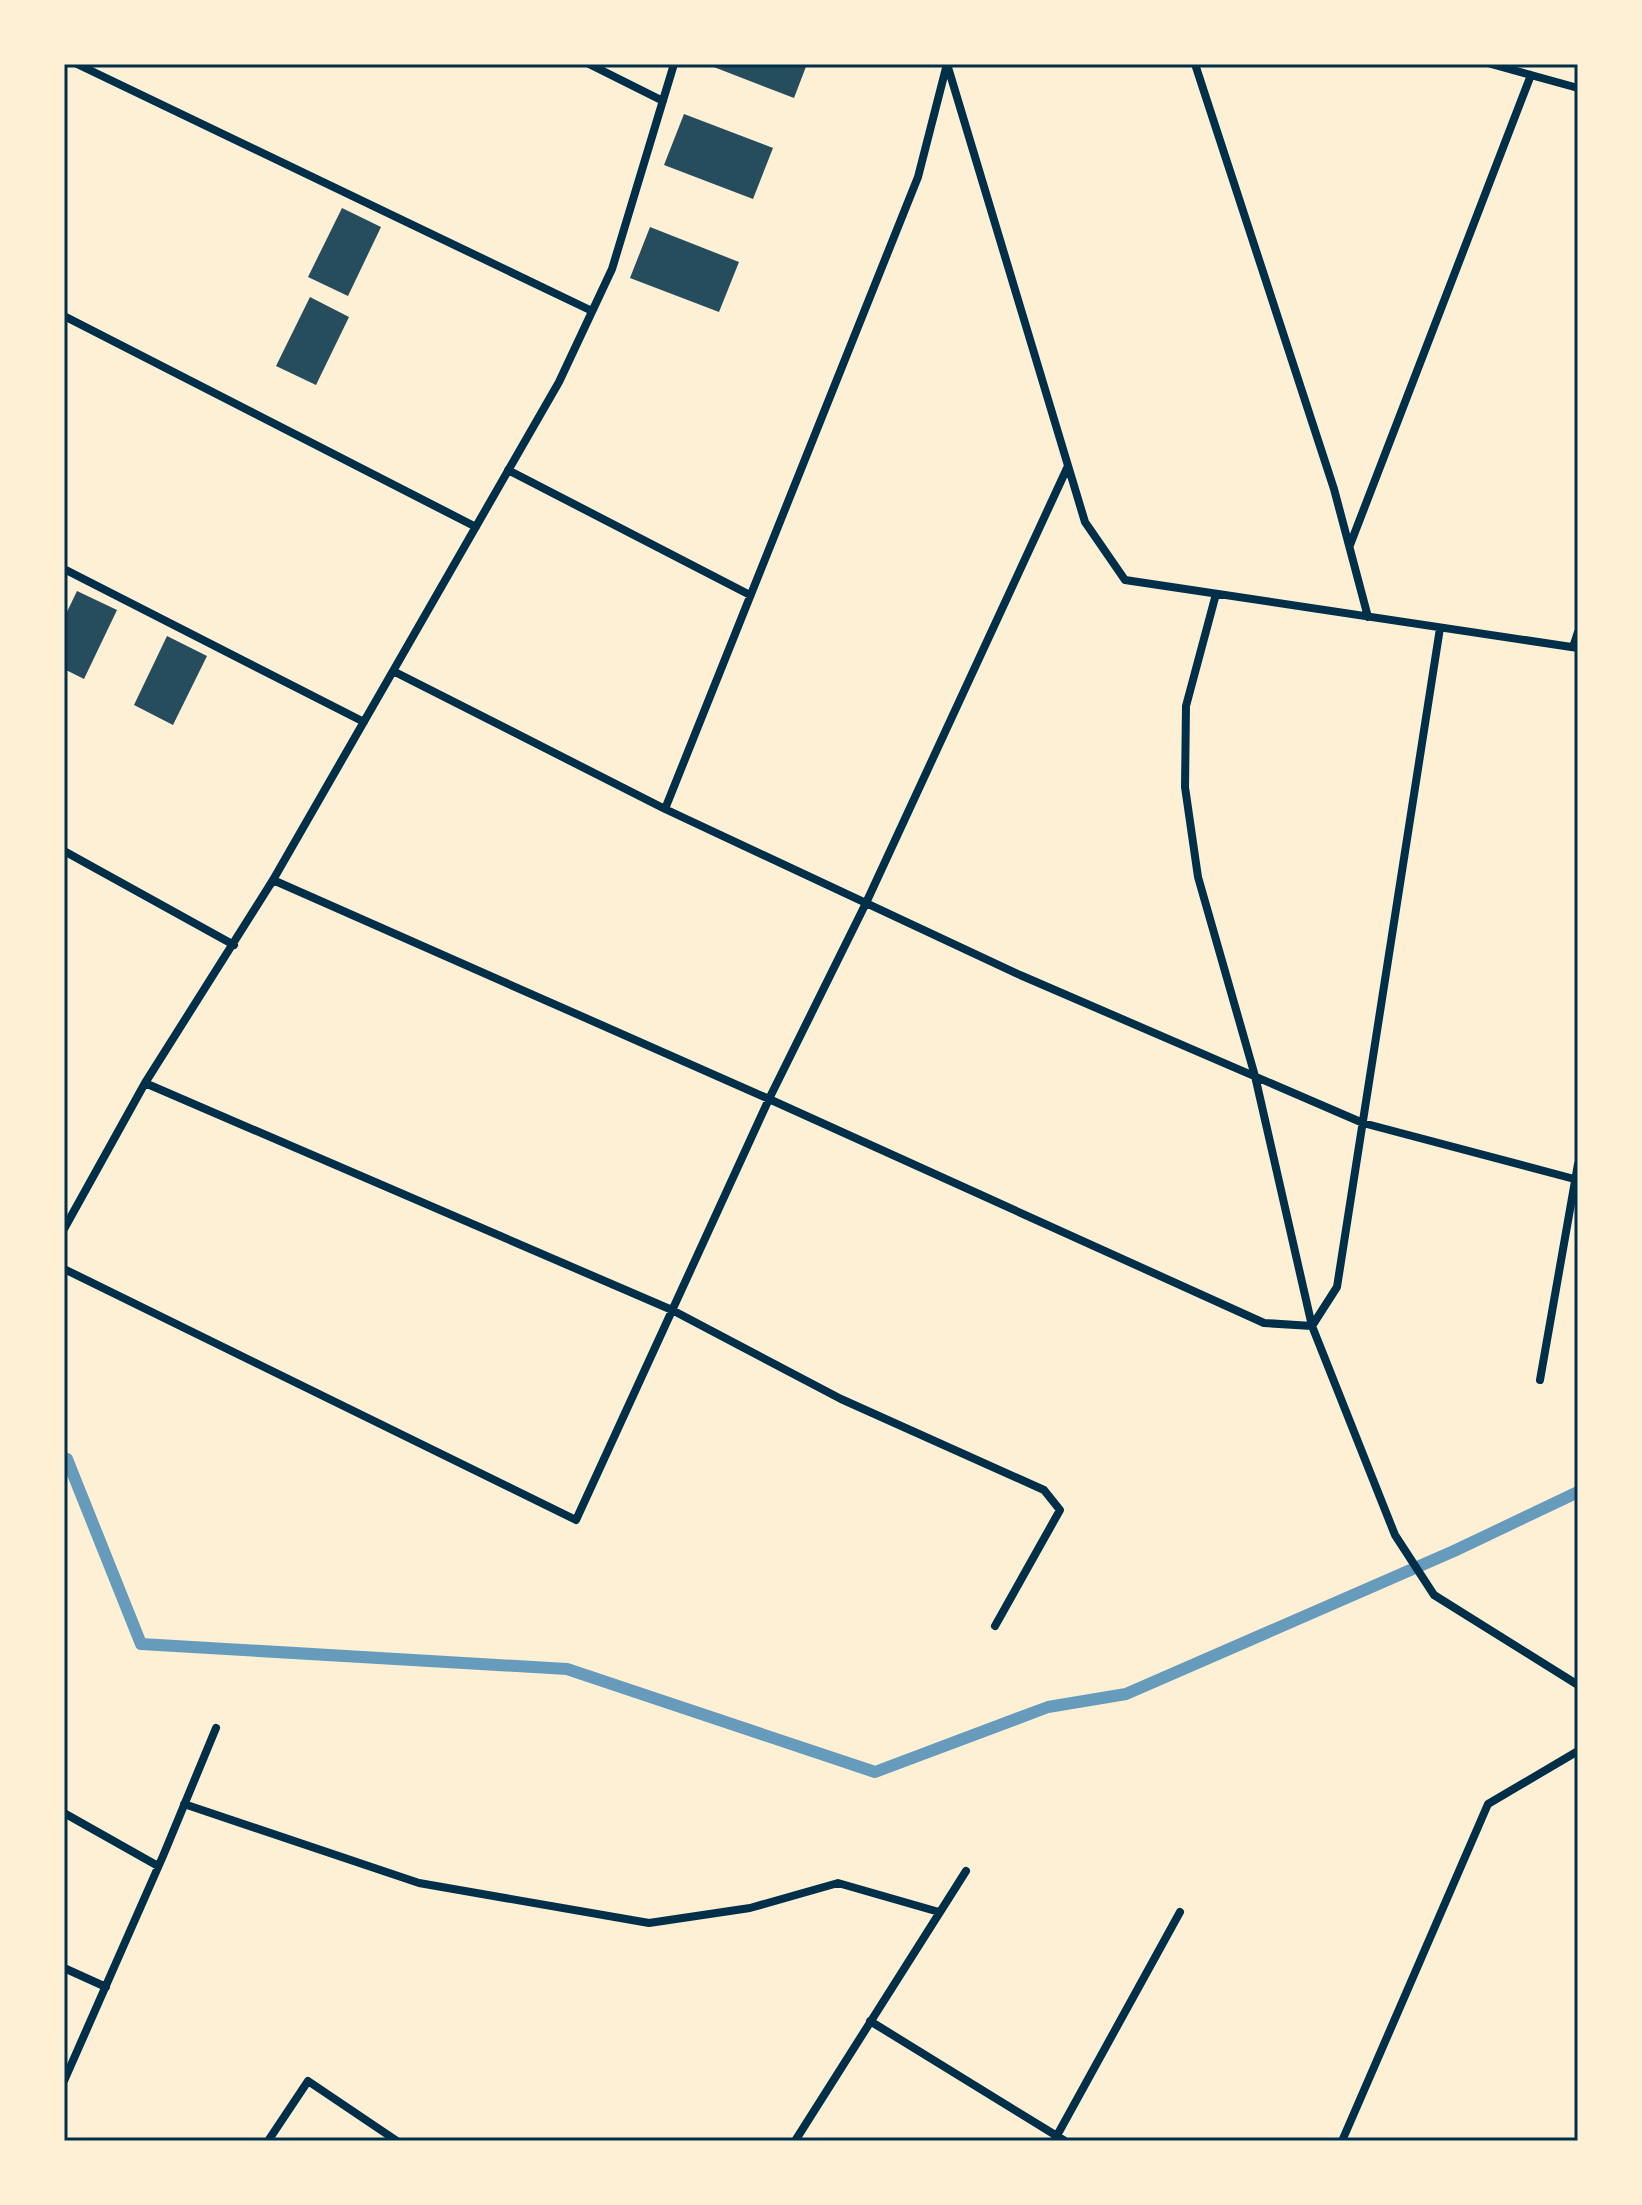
<svg xmlns="http://www.w3.org/2000/svg" width="1642" height="2205" font-family="Signika,sans-serif">
  <rect width="100%" height="100%" fill="#fdf0d5"/>
  <g fill="none" stroke-linecap="round" stroke-linejoin="round">
    <!-- stream -->
    <path stroke="#669bbc" stroke-width="12" d="M 64,1459 L 67,1459 L 141,1644 L 567,1669 L 875,1772 L 1048,1707 L 1126,1694 L 1454,1551 L 1578,1492"/>
  </g>
  <!-- building -->
  <path fill="#264d5e" d="M 706,64 L 807,64 L 794,98 Z
    M 684,114 L 773,148 L 753,199 L 664,165 Z
    M 342,208 L 381,227 L 348,296 L 308,277 Z
    M 650,227 L 739,262 L 719,312 L 630,278 Z
    M 310,297 L 349,317 L 316,385 L 276,366 Z
    M 77,591 L 117,610 L 84,679 L 64,669 L 64,618 Z
    M 167,636 L 207,656 L 173,725 L 134,705 Z"/>
  <g fill="none" stroke-linecap="round" stroke-linejoin="round">
    <!-- minor -->
    <path stroke="#003049" stroke-width="8" d="M 77,64 L 592,311
      M 589,64 L 663,101
      M 947,64 L 918,177 L 665,809 L 1020,975 L 1363,1123 L 1578,1180
      M 947,64 L 1085,522 L 1125,580 L 1578,648
      M 1195,64 L 1334,489 L 1368,617
      M 1491,64 L 1578,88
      M 64,316 L 476,527
      M 508,470 L 750,595
      M 1350,545 L 1531,75
      M 64,569 L 364,722
      M 1216,594 L 1186,706 L 1185,787 L 1198,877 L 1255,1076 L 1312,1326 L 1395,1535 L 1434,1595 L 1578,1685
      M 1573,647 L 1578,632
      M 393,671 L 665,809
      M 64,851 L 234,945
      M 273,880 L 769,1099 L 1264,1323 L 1312,1326 L 1337,1287 L 1440,628
      M 145,1083 L 672,1310 L 841,1399 L 1044,1490 L 1060,1510 L 995,1626
      M 64,1229 L 145,1083 L 273,880 L 559,382 L 612,269 L 674,64
      M 64,1269 L 576,1520 L 769,1099 L 866,903 L 1068,466
      M 1540,1380 L 1578,1164
      M 184,1804 L 419,1883 L 649,1923 L 750,1908 L 838,1883 L 939,1912
      M 64,1813 L 158,1866
      M 64,1968 L 106,1987
      M 870,2021 L 1065,2141
      M 64,2081 L 163,1856 L 216,1728
      M 268,2141 L 308,2081 L 397,2141
      M 795,2141 L 966,1871
      M 1054,2141 L 1180,1912
      M 1342,2141 L 1488,1804 L 1578,1751"/>
  </g>
  <!-- border -->
  <rect width="1642" height="2205" fill="none" stroke="#fdf0d5" stroke-width="132"/>
  <rect x="66" y="66" width="1510" height="2073" fill="none" stroke="#003049" stroke-width="3"/>
</svg>
